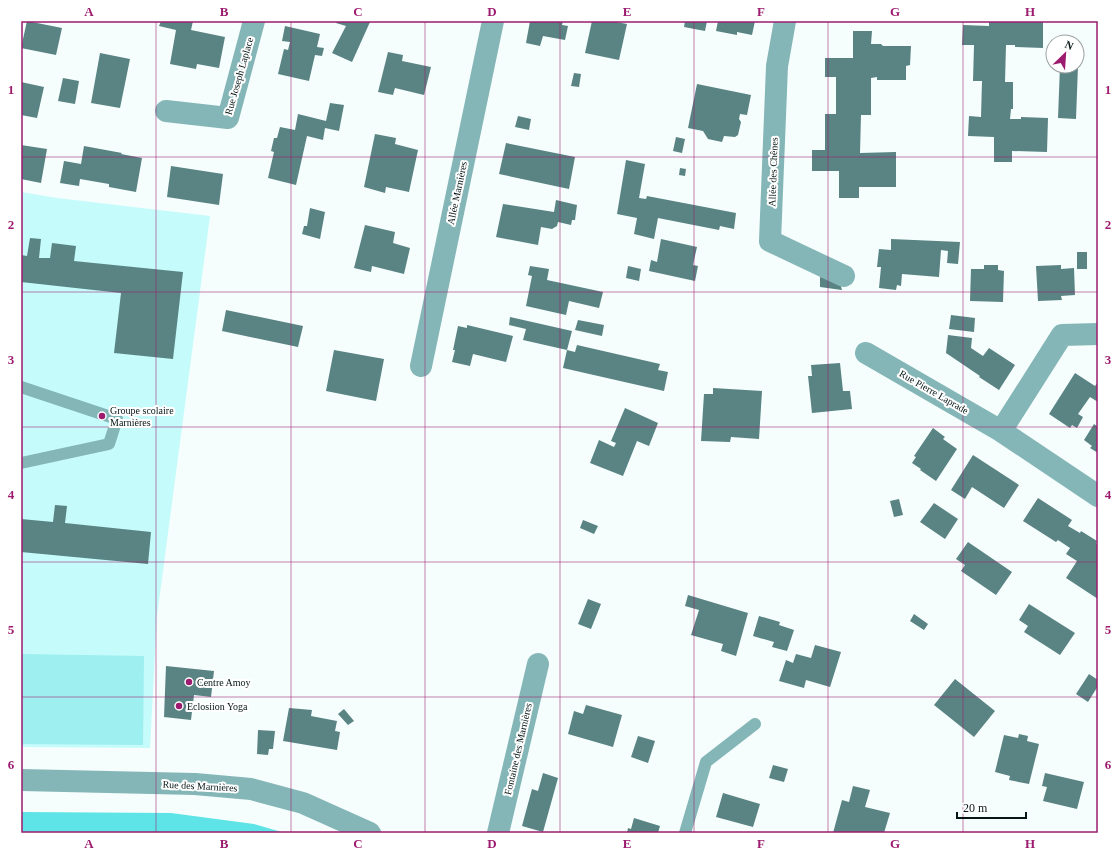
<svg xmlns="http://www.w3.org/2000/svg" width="1119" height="854" font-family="'Times New Roman',serif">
  <rect width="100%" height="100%" fill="#f5fefd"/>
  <!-- built -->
  <path fill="#c5fbfb" d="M 21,192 L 57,198 L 210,216 L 157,616 L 150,748 L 21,747 Z"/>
  <!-- green -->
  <path fill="#9deff0" d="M 21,654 L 144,656 L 143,745 L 21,744 Z"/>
  <!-- forest -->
  <path fill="#5ee4e6" d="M 21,812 L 171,813 L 254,824 L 285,833 L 21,833 Z"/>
  <!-- building -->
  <path fill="#5a8383" d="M 27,21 L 62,28 L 56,55 L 21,48 Z
    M 161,21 L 193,21 L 191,30 L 225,37 L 219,68 L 197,64 L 196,69 L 170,64 L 176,30 L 159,26 Z
    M 337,21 L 367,21 L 370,22 L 352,62 L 332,53 L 346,26 L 336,23 Z
    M 530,21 L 563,21 L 562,25 L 568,26 L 565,40 L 543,36 L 540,46 L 526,43 Z
    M 592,21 L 611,21 L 627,24 L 619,60 L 585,53 Z
    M 685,21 L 707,21 L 705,31 L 684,27 Z
    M 718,21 L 755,21 L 752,35 L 737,32 L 737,35 L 716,31 Z
    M 989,21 L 1043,21 L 1043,48 L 1015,47 L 1015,45 L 1006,45 L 1005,82 L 1013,82 L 1013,109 L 1011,109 L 1010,119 L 1021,119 L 1021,117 L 1048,118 L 1047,152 L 1012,151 L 1012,162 L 994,162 L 994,137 L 968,136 L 969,116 L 981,117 L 982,81 L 973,81 L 974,45 L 962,45 L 963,25 L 989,26 Z
    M 285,26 L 320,34 L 317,47 L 324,48 L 322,56 L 315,55 L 309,81 L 278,74 L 284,49 L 288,50 L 290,42 L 282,41 Z
    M 853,31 L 872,31 L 871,44 L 881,44 L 883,46 L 911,46 L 910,65 L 906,66 L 906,80 L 877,80 L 877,77 L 871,78 L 871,115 L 861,115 L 860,153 L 896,152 L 896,187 L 859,187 L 859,198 L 839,198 L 839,171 L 812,171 L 812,150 L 825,150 L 825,114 L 836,114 L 836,77 L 825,77 L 825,58 L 853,58 Z
    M 388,52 L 403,55 L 402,61 L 431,67 L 424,95 L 395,88 L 393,95 L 378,92 Z
    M 100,53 L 130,59 L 120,108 L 91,103 Z
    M 1060,66 L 1078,66 L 1076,119 L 1058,118 Z
    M 574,73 L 581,74 L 579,87 L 571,86 Z
    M 63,78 L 79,81 L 75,104 L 58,101 Z
    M 21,82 L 44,87 L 37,118 L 21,115 Z
    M 697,84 L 751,95 L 747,115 L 740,114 L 739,119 L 741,122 L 738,135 L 735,137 L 724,136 L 722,142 L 708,139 L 703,131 L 688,128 Z
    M 330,103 L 344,105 L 339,131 L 325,128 L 323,140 L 307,136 L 296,185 L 268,178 L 274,152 L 271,151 L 274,138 L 277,138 L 280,127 L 295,130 L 298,114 L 326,121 Z
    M 518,116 L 531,119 L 529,130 L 515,127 Z
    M 375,134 L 396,138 L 395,144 L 418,150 L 409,192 L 386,187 L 385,193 L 364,187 Z
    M 676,137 L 685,139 L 682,153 L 673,151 Z
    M 506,143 L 575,157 L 569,189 L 499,174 Z
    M 21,145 L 47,149 L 41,183 L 21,179 Z
    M 84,146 L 122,153 L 121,154 L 142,158 L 136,192 L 109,187 L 109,184 L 80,179 L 79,186 L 60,183 L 64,161 L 81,164 Z
    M 626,160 L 645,164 L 639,198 L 646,199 L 647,196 L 736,213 L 734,229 L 720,226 L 719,230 L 658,218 L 654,239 L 634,234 L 637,218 L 617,214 Z
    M 171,166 L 223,174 L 219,205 L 167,197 Z
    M 680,168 L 686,169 L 685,176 L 679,175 Z
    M 556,200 L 577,205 L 575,220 L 572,220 L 571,225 L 558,222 L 557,226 L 552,229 L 541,227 L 538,245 L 496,237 L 503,204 L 554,212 Z
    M 310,208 L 325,212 L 320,239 L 302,234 L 304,226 L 307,226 Z
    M 365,225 L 395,232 L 393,243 L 410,248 L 404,274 L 372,266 L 371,272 L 354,268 Z
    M 30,238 L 41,239 L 39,258 L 50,258 L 52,243 L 76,246 L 74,261 L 183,272 L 173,359 L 114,353 L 121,293 L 21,282 L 21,255 L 27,256 Z
    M 661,239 L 697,247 L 693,265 L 698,266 L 695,281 L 649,271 L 651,260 L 657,262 Z
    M 891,239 L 960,242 L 958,264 L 947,263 L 948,251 L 941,250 L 939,277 L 902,274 L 901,286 L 897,285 L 896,290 L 879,288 L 881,267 L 877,267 L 879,249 L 891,250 Z
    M 1077,252 L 1087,252 L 1087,269 L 1077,269 Z
    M 984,265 L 998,265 L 998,270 L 1004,271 L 1003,302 L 970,301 L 971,269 L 984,269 Z
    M 1061,265 L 1061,269 L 1074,268 L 1075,295 L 1061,296 L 1062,300 L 1038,301 L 1036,266 Z
    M 530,266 L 549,269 L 547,280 L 603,292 L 599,308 L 569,301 L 566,315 L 526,306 L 532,276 L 528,275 Z
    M 628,266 L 641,269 L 639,281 L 626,278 Z
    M 820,277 L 839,280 L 842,290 L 820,287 Z
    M 226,310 L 303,326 L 298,347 L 222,331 Z
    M 951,315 L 975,318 L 974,332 L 949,329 Z
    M 510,317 L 572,331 L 567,350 L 575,352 L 577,345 L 660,364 L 658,370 L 668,372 L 664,391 L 563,368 L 567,350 L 523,340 L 526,329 L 509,325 Z
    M 578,320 L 604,325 L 602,336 L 575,330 Z
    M 467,325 L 513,336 L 506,362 L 473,354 L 470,366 L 452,362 L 455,350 L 453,350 L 458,326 L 467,328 Z
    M 948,335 L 972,338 L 971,348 L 983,356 L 989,348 L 1015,365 L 999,390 L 979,377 L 980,376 L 946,353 Z
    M 334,350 L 384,359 L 376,401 L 326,391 Z
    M 840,363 L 843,391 L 850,391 L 852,409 L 812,413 L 808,376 L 812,376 L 811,365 Z
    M 1075,373 L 1095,386 L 1098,382 L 1098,402 L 1090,397 L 1078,414 L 1083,417 L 1077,428 L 1072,425 L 1070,428 L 1049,414 Z
    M 713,388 L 762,391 L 759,439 L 731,437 L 730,442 L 701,441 L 704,394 L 713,394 Z
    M 625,408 L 658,423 L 649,446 L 637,441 L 623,476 L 590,463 L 599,440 L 614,447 L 616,443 L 611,441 Z
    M 1094,424 L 1098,427 L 1098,453 L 1090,448 L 1092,446 L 1084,440 Z
    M 933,428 L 945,437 L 943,439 L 957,449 L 936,481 L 920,470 L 921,469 L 912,463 L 916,457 L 914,456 Z
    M 973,455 L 1019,485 L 1004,508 L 972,487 L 965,499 L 951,490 Z
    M 1038,498 L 1072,520 L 1068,526 L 1080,533 L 1081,531 L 1097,541 L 1096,544 L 1098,545 L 1098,599 L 1066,578 L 1077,561 L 1066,554 L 1070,548 L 1058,540 L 1056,542 L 1023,521 Z
    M 899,499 L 903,515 L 894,517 L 890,501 Z
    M 934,503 L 958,519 L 945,539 L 920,522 Z
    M 55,505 L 67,506 L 65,523 L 151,532 L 148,564 L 21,552 L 21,519 L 53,522 Z
    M 583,520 L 598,526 L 594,534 L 580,528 Z
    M 968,542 L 1012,572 L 996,595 L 961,571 L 965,565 L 956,559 Z
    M 688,595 L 748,613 L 736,656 L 721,651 L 723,644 L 691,635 L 699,610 L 685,606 Z
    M 588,599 L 601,604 L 591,629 L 578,624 Z
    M 1029,604 L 1075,633 L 1060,655 L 1024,632 L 1028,626 L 1019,620 Z
    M 914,614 L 928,624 L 924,630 L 910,621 Z
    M 759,616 L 780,622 L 779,625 L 794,630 L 787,651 L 772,647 L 774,642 L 753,636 Z
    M 815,645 L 841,652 L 830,687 L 806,680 L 804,688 L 779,681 L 786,660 L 793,663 L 796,654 L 811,658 Z
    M 166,666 L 214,671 L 211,697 L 194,695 L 191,720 L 164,717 Z
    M 1089,674 L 1098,680 L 1098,686 L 1088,702 L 1076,694 Z
    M 955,679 L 995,711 L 974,737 L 934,705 Z
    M 586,705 L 622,715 L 613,747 L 568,734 L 574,711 L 583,714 Z
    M 289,708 L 312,710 L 311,716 L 337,721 L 335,731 L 340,732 L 337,750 L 283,741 Z
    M 344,709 L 354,721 L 348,725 L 338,714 Z
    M 258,730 L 275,731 L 273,749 L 269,749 L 268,755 L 257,754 Z
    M 1019,734 L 1028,736 L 1027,741 L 1039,744 L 1029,784 L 1009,780 L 1010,776 L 995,772 L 1004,735 L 1018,738 Z
    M 638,736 L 655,741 L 648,763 L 631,757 Z
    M 773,765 L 788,769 L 784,782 L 769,778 Z
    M 543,773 L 558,778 L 543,832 L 522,826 L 532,789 L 538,791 Z
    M 1045,773 L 1084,782 L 1077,809 L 1043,801 L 1047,787 L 1042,786 Z
    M 853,786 L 870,790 L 865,807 L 890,813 L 884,833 L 833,833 L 842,800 L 849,802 Z
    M 723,793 L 760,804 L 753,827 L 716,817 Z
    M 634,818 L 660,826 L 658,833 L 627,833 L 628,828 L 631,829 Z"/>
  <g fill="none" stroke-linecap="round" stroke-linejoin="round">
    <!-- service -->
    <path stroke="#85b6b7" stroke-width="12" d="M 21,387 L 117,419 L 109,444 L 21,463
      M 685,833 L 706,762 L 755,724"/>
    <!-- minor -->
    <path stroke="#85b6b7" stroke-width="22" d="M 785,21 L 777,66 L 770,241 L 844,276
      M 166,111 L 228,118 L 254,21
      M 866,353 L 1001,431 L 1062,335 L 1098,334
      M 421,366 L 493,21
      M 1001,431 L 1098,496
      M 21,780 L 195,784 L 251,789 L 303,803 L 370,833
      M 498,833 L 538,664"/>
  </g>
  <!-- grid -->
  <path fill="none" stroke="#9c1b6f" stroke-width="1" stroke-opacity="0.55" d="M 156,21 L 156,833M 291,21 L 291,833M 425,21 L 425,833M 560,21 L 560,833M 694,21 L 694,833M 828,21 L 828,833M 963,21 L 963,833M 21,157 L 1098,157M 21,292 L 1098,292M 21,427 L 1098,427M 21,562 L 1098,562M 21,697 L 1098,697"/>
  <!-- markers -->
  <g fill="#9c1b6f" stroke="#fff" stroke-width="1.5">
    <circle cx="102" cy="416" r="4"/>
    <circle cx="189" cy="682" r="4"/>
    <circle cx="179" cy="706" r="4"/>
  </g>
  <g text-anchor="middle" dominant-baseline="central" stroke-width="4" stroke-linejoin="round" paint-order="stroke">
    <!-- street labels -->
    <g font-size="10" fill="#051515" stroke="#fff">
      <text transform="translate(239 76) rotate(-74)">Rue Joseph Laplace</text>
      <text transform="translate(773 172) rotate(-88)">Allée des Chênes</text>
      <text transform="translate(457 193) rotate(-78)">Allée Marnières</text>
      <text transform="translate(934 392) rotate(30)">Rue Pierre Laprade</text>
      <text transform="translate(518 749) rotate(-77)">Fontaine des Marnières</text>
      <text transform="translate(200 786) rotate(3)">Rue des Marnières</text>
    </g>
    <!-- poi labels -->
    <g font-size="10" fill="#051515" stroke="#fff" text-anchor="start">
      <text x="110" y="410">Groupe scolaire<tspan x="110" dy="12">Marnières</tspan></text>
      <text x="197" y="682">Centre Amoy</text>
      <text x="187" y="706">Eclosiion Yoga</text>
    </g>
  </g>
  <!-- border -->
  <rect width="1119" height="854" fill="none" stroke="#ffffff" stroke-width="44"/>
  <!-- north arrow -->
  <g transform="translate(1065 54) rotate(25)"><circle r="19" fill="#ffffff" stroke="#9ba1a1"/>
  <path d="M0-3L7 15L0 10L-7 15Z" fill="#9c1b6f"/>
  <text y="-6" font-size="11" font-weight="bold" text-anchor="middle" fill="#051515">N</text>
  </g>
  <!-- scale -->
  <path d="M957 812v6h69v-6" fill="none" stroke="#051515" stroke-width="2"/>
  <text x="963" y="812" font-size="12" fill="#051515" stroke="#ffffff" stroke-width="3" paint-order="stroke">20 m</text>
  <rect x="22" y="22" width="1075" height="810" fill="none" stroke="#9c1b6f" stroke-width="1.5"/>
  <g font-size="13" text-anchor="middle" font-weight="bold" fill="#9c1b6f">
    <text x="89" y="16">A</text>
    <text x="224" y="16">B</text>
    <text x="358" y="16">C</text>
    <text x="492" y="16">D</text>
    <text x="627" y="16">E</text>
    <text x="761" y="16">F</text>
    <text x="895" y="16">G</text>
    <text x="1030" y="16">H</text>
    <text x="11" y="94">1</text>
    <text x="1108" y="94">1</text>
    <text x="11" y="229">2</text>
    <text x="1108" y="229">2</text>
    <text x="11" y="364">3</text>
    <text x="1108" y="364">3</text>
    <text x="11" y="499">4</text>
    <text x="1108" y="499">4</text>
    <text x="11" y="634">5</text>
    <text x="1108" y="634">5</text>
    <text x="11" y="769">6</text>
    <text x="1108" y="769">6</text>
    <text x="89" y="848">A</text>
    <text x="224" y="848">B</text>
    <text x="358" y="848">C</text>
    <text x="492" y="848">D</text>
    <text x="627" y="848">E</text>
    <text x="761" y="848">F</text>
    <text x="895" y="848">G</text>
    <text x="1030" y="848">H</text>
  </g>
</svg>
